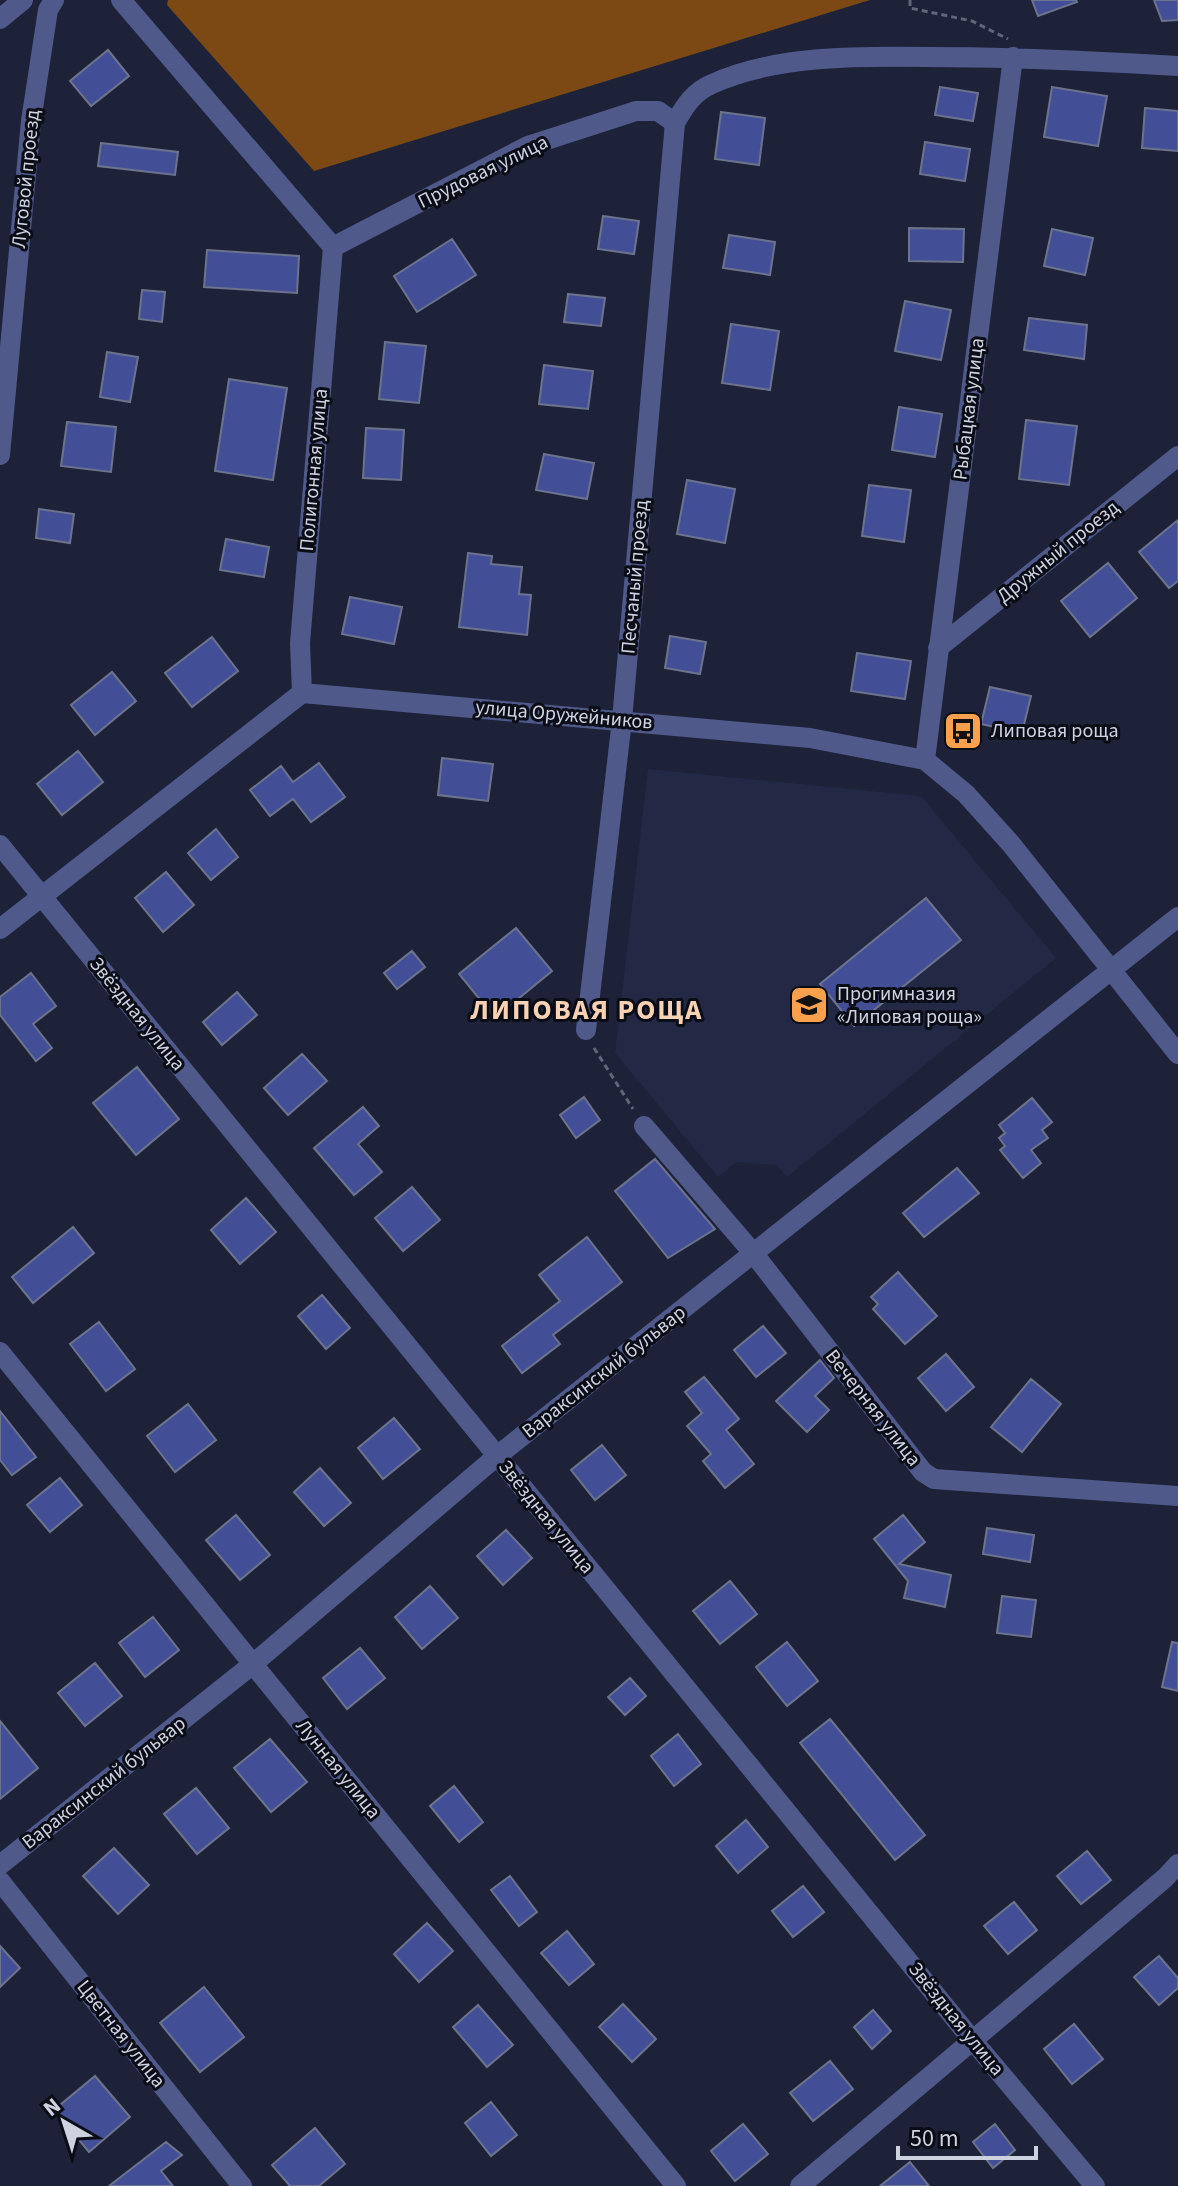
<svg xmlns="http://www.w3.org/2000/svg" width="1178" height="2186" font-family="'Source Sans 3',sans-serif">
  <rect width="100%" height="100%" fill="#1d2238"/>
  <!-- built -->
  <path fill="#232945" d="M 648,769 L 921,796 L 1056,958 L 787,1177 L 777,1165 L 736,1162 L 718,1177 L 615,1053 Z"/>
  <!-- forest -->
  <path fill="#7c4915" d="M 168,0 L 870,0 L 314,171 L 167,5 Z"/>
  <!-- building -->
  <path fill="#424f97" stroke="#6c738d" stroke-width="2" d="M 1032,0 L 1076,0 L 1077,2 L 1038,16 Z
    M 1154,0 L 1178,0 L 1178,20 L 1162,21 Z
    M 108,50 L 129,76 L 91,106 L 70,81 Z
    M 940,87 L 978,93 L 973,121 L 935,115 Z
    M 1052,87 L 1107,96 L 1098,146 L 1044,137 Z
    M 1145,108 L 1178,111 L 1178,151 L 1142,148 Z
    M 721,112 L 765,118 L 759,165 L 715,159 Z
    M 925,142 L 970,149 L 965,181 L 920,174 Z
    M 101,143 L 178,152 L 175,175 L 98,166 Z
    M 603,216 L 639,221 L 634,254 L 598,249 Z
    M 909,228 L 964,229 L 963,262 L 909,261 Z
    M 1052,229 L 1093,238 L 1085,275 L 1044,266 Z
    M 729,235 L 775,242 L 770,275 L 723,268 Z
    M 452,239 L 476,275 L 417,312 L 394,276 Z
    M 207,250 L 299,256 L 297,293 L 204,287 Z
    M 142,290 L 165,292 L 162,322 L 139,319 Z
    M 568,294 L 605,298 L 601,326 L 564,322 Z
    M 905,301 L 951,310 L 941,360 L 895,351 Z
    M 1029,318 L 1087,325 L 1084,359 L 1024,350 Z
    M 731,324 L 779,331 L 770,390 L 722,383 Z
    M 385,342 L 426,346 L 419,403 L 379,399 Z
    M 107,352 L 138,357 L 130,402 L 100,397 Z
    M 544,365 L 593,371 L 588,409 L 539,404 Z
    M 229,379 L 287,388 L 273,480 L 215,471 Z
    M 899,407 L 942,414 L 935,457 L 892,450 Z
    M 1026,420 L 1077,426 L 1069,485 L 1019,479 Z
    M 67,422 L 116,427 L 111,472 L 61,466 Z
    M 366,428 L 404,430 L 401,480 L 363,478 Z
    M 544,454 L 594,463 L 587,499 L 536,490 Z
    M 687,480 L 735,489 L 725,543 L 677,534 Z
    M 869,485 L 911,490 L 904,542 L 862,536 Z
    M 39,509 L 74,514 L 70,543 L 36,538 Z
    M 1178,520 L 1178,581 L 1169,588 L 1139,552 Z
    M 226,539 L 269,547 L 264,577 L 220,570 Z
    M 468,553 L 492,556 L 491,564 L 522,567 L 519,594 L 531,595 L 527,635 L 459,627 Z
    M 1108,563 L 1137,598 L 1090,637 L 1061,601 Z
    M 350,597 L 402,607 L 394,644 L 342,634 Z
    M 670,636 L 706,642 L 700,674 L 665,668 Z
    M 212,637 L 238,671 L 192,707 L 165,673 Z
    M 857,653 L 911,661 L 905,699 L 851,691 Z
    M 112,672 L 136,701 L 95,735 L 71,705 Z
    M 990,687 L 1031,696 L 1022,733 L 981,724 Z
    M 78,751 L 103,782 L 62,815 L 37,784 Z
    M 442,758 L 493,764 L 488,801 L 438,795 Z
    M 319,763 L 345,797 L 311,822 L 293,799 L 270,816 L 250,790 L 281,766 L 293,782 Z
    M 216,829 L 238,857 L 211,880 L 188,853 Z
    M 166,872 L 194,905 L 163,932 L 135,898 Z
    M 926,898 L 961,940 L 854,1026 L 820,984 Z
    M 516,928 L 552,971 L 495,1018 L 459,974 Z
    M 412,951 L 425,967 L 397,989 L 384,973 Z
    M 31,973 L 56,1006 L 33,1024 L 52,1048 L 36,1061 L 0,1015 L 0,997 Z
    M 237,992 L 257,1015 L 222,1045 L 203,1022 Z
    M 302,1054 L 327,1081 L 288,1115 L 264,1088 Z
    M 137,1067 L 179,1119 L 136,1155 L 93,1103 Z
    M 584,1097 L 600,1120 L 576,1138 L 560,1115 Z
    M 1032,1098 L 1052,1122 L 1042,1130 L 1048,1138 L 1031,1150 L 1041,1163 L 1023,1178 L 1000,1150 L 1005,1146 L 999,1138 L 1005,1133 L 999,1125 Z
    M 363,1107 L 379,1126 L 358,1144 L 382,1172 L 354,1195 L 314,1148 Z
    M 655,1159 L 715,1229 L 668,1258 L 615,1191 Z
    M 957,1168 L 979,1193 L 924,1237 L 903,1213 Z
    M 412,1187 L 440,1220 L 403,1251 L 375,1218 Z
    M 246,1198 L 276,1232 L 240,1264 L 211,1230 Z
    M 73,1227 L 94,1253 L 33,1303 L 12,1277 Z
    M 587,1237 L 622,1282 L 553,1335 L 560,1344 L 522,1373 L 502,1346 L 560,1301 L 539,1275 Z
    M 898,1272 L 937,1316 L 905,1344 L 873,1309 L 878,1304 L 871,1297 Z
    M 322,1295 L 350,1328 L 326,1349 L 298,1316 Z
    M 99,1322 L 135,1369 L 106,1391 L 70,1344 Z
    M 763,1326 L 786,1353 L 756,1377 L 734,1350 Z
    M 946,1354 L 974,1387 L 946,1411 L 918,1378 Z
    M 820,1360 L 834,1378 L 815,1396 L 829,1410 L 807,1432 L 776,1401 Z
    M 704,1377 L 739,1419 L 726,1430 L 754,1464 L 725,1488 L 703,1461 L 711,1454 L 687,1426 L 702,1413 L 685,1392 Z
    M 1031,1379 L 1061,1404 L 1022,1452 L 991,1427 Z
    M 188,1404 L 216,1440 L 175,1472 L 147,1436 Z
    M 0,1411 L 36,1457 L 12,1475 L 0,1460 Z
    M 394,1418 L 420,1449 L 383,1479 L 358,1448 Z
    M 602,1445 L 626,1475 L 595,1500 L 571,1470 Z
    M 320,1468 L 351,1503 L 324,1526 L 294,1492 Z
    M 60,1478 L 82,1505 L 50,1532 L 27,1505 Z
    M 236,1515 L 270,1555 L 240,1580 L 206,1540 Z
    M 903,1515 L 925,1542 L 899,1564 L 951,1575 L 945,1607 L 904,1598 L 908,1581 L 874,1539 Z
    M 987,1528 L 1034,1535 L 1030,1562 L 983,1554 Z
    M 506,1530 L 532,1558 L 503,1585 L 477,1556 Z
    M 730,1581 L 757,1614 L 720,1644 L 693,1611 Z
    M 430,1586 L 458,1618 L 422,1649 L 395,1617 Z
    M 1002,1596 L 1036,1600 L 1031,1637 L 997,1633 Z
    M 153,1617 L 179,1650 L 145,1677 L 119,1643 Z
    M 787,1642 L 818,1681 L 787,1706 L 756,1667 Z
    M 1172,1642 L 1178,1643 L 1178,1691 L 1162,1687 Z
    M 360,1648 L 385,1678 L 347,1709 L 323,1678 Z
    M 95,1663 L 122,1696 L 85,1726 L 58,1693 Z
    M 630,1678 L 646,1696 L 625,1715 L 608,1697 Z
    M 830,1719 L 925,1835 L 895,1860 L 800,1743 Z
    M 0,1721 L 38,1768 L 0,1799 Z
    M 678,1734 L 701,1764 L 674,1786 L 651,1756 Z
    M 270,1739 L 307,1782 L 271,1812 L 234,1768 Z
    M 454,1786 L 483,1822 L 459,1842 L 430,1806 Z
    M 196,1788 L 229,1828 L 197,1854 L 164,1814 Z
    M 746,1820 L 768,1847 L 738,1873 L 716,1846 Z
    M 114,1848 L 149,1885 L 118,1914 L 83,1876 Z
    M 1087,1851 L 1111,1880 L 1081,1904 L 1057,1876 Z
    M 510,1876 L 537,1912 L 519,1926 L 491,1890 Z
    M 803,1886 L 824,1912 L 793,1937 L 772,1911 Z
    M 1014,1902 L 1037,1930 L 1008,1954 L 984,1926 Z
    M 427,1923 L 453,1951 L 419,1982 L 394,1954 Z
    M 567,1931 L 594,1964 L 569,1985 L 541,1953 Z
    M 0,1946 L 20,1968 L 0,1987 Z
    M 1159,1956 L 1178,1978 L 1178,1988 L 1159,2005 L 1134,1977 Z
    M 204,1987 L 244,2037 L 200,2072 L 160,2023 Z
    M 623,2004 L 656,2039 L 632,2062 L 599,2027 Z
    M 478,2005 L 513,2045 L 487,2067 L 453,2027 Z
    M 873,2010 L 891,2031 L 872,2049 L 854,2027 Z
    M 1074,2024 L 1103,2059 L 1072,2084 L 1044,2049 Z
    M 830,2061 L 853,2089 L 813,2121 L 790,2093 Z
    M 95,2076 L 130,2117 L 89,2152 L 54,2110 Z
    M 491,2102 L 517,2135 L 491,2156 L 465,2123 Z
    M 743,2124 L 768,2154 L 735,2181 L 711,2151 Z
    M 995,2124 L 1015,2150 L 993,2168 L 973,2142 Z
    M 315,2128 L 345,2164 L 319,2186 L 290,2186 L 272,2165 Z
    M 166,2142 L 182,2155 L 161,2171 L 173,2186 L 109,2186 Z
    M 910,2162 L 929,2186 L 880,2186 Z"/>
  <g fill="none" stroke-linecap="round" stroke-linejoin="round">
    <!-- path -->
    <path stroke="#606578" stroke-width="3" stroke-dasharray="6 4" stroke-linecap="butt" d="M 910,0 L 910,8 L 972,21 L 1008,39
      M 594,1048 L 633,1109"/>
    <!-- minor -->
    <path stroke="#4f5a8b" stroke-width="20" d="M 121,0 L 333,247
      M 0,19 L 23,0
      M 333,247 L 528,146 L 636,111 L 658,111 L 675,123
      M 0,455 L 31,121 L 48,10 L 54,0
      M 938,648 L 1178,456
      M 302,693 L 300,643 L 333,247
      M 925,760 L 1013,57
      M 0,845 L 974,2042 L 1095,2186
      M 0,929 L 302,693 L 810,738 L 925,760 L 966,794 L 1011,844 L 1178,1054
      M 586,1030 L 622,720 L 675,123 C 685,106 693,92 712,84 C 775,55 860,56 928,57 C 1012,57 1095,61 1178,66
      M 644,1126 L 754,1254 L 923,1472 L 934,1479 L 1178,1496
      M 0,1352 L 676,2186
      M 0,1865 L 253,1664 L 497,1456 L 1178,917
      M 0,1881 L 242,2186
      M 800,2186 L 1165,1878 L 1178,1864"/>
  </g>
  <!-- icons -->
  <defs>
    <g id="bus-square" transform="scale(2)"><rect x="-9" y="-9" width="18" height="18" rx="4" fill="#f9a04c" stroke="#0a0c16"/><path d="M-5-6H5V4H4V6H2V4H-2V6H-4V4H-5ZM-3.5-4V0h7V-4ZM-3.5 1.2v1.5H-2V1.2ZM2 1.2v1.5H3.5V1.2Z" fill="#111"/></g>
    <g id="school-square" transform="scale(2)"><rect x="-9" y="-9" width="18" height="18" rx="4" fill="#f9a04c" stroke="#0a0c16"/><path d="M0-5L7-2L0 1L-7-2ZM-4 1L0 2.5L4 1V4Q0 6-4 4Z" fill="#111"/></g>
  </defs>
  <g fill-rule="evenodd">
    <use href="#bus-square" x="963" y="731"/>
    <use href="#school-square" x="809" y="1005"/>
  </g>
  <g text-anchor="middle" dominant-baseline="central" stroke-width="6" stroke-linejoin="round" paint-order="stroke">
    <!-- street labels -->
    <g font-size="20" fill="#cdd2e0" stroke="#0a0c16">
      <text transform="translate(483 172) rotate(-26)">Прудовая улица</text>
      <text transform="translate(26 179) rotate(-84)">Луговой проезд</text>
      <text transform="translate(969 409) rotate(-83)">Рыбацкая улица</text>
      <text transform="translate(314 470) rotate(-85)">Полигонная улица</text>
      <text transform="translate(1058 552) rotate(-39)">Дружный проезд</text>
      <text transform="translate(635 577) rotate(-85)">Песчаный проезд</text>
      <text transform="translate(564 715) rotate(5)">улица Оружейников</text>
      <text transform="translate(137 1014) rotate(51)">Звёздная улица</text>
      <text transform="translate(604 1372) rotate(-38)">Вараксинский бульвар</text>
      <text transform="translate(873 1408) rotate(52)">Вечерняя улица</text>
      <text transform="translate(546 1517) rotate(51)">Звёздная улица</text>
      <text transform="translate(338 1769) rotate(51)">Лунная улица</text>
      <text transform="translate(104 1783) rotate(-38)">Вараксинский бульвар</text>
      <text transform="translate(956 2019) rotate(51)">Звёздная улица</text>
      <text transform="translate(121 2034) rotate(52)">Цветная улица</text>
    </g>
    <!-- poi labels -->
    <g font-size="20" fill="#cdd2e0" stroke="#0a0c16" text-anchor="start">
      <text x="991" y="731">Липовая роща</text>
      <text x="837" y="994">Прогимназия<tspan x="837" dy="23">«Липовая роща»</tspan></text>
    </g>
    <!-- district labels -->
    <g font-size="28" font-weight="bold" letter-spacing="2" fill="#f8d2b3" stroke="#0a0c16">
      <text x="587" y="1010">ЛИПОВАЯ РОЩА</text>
    </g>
  </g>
  <!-- north arrow -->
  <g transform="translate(64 2122) rotate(321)" stroke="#0a0c16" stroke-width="6" paint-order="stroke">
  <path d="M0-6L14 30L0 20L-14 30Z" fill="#cdd2e0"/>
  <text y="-12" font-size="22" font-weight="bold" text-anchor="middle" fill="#cdd2e0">N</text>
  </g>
  <!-- scale -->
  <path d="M898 2146v12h138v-12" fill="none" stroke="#cdd2e0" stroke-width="4"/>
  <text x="910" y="2146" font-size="24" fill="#cdd2e0" stroke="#0a0c16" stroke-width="6" paint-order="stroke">50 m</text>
</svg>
